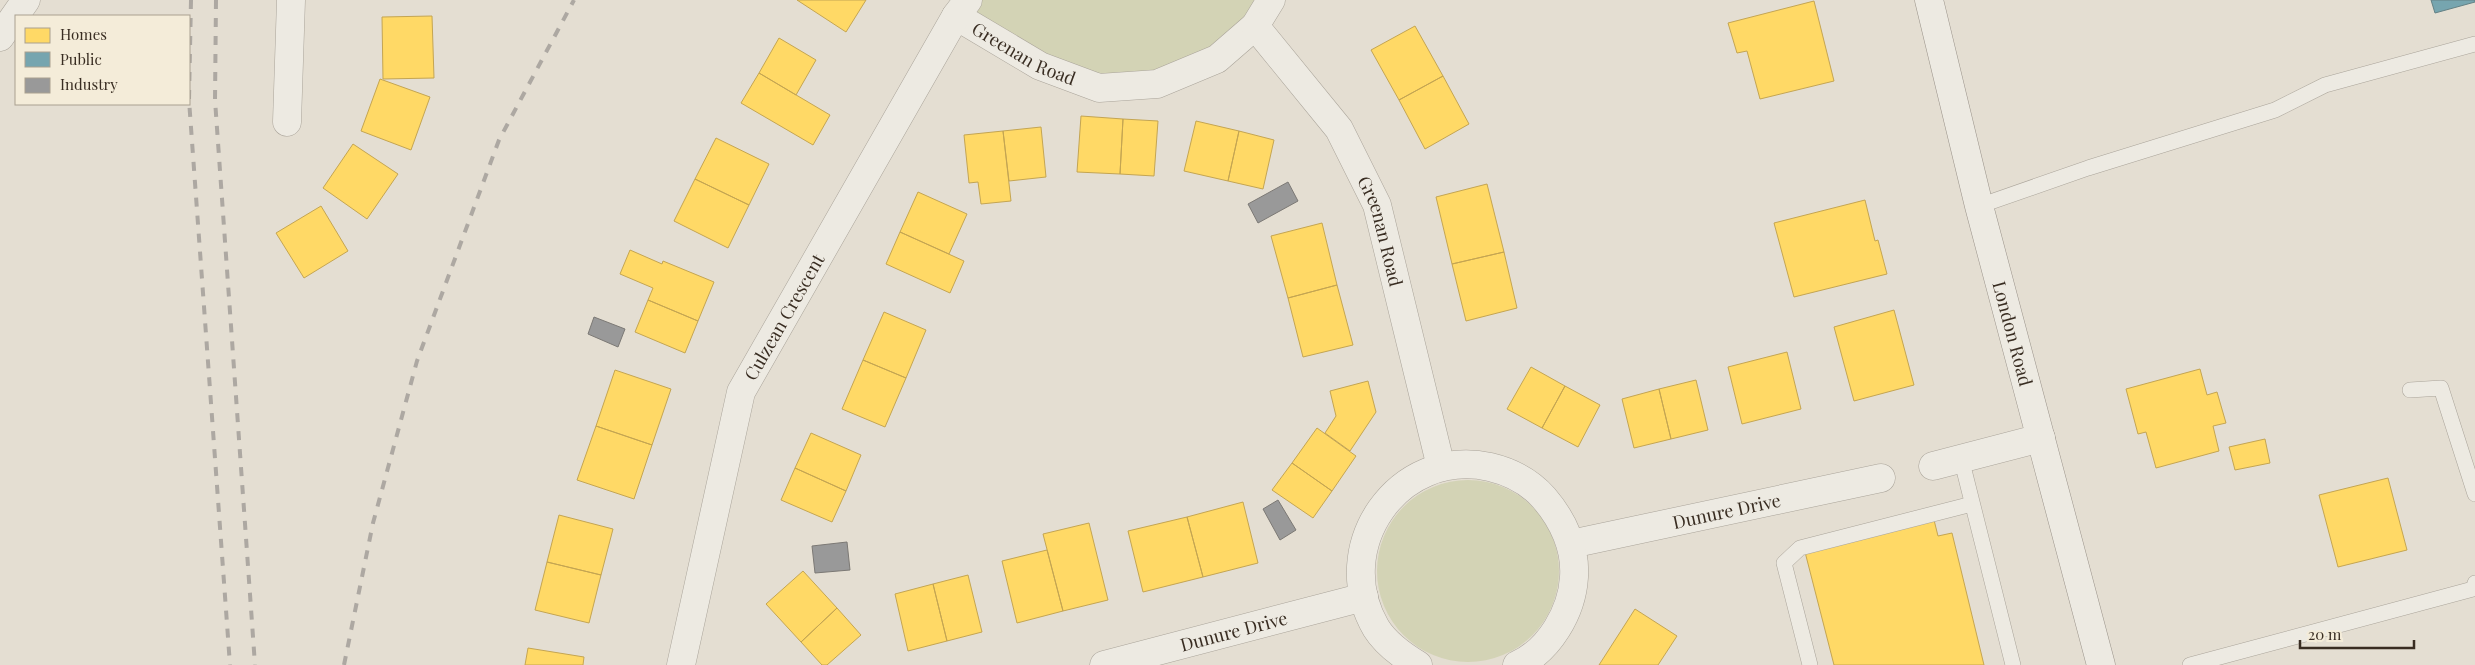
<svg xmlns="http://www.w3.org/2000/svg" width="2475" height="665" font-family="'Playfair Display',serif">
  <rect width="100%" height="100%" fill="#e4ded2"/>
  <!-- green -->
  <path fill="#d3d3b5" d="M 968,0 L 1271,0 L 1217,59 L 1099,88 L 956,16 Z
    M1377 571a91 91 0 1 1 182 0a91 91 0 1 1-182 0Z"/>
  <!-- homes -->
  <path fill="#ffd966" stroke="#c4a552" d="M 797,0 L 866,0 L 846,32 Z
    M 1814,1 L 1834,81 L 1760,99 L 1747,51 L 1737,53 L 1728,23 Z
    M 432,16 L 434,78 L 383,79 L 382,17 Z
    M 1415,26 L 1443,76 L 1399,100 L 1371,50 Z
    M 779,38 L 816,60 L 796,95 L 759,73 Z
    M 759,73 L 830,115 L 813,145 L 741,103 Z
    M 1443,76 L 1469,124 L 1425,149 L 1399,100 Z
    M 380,79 L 430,97 L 411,150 L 361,131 Z
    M 1081,116 L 1123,119 L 1120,174 L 1077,172 Z
    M 1123,119 L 1158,121 L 1154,176 L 1120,174 Z
    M 1196,121 L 1239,131 L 1228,181 L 1184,171 Z
    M 1041,127 L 1046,177 L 1009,181 L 1003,131 Z
    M 1003,131 L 1011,201 L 981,204 L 978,182 L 969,183 L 964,135 Z
    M 1239,131 L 1274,140 L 1263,189 L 1228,181 Z
    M 716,138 L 769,164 L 749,205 L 695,179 Z
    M 353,144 L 398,174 L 367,219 L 323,188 Z
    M 695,179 L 749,205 L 728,248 L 674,221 Z
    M 1487,184 L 1504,252 L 1452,264 L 1436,197 Z
    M 918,192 L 967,214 L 949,254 L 900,232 Z
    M 1865,200 L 1875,241 L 1878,240 L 1887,274 L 1794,297 L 1774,223 Z
    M 321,206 L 348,251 L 304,278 L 276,233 Z
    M 1322,223 L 1337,285 L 1288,298 L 1271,236 Z
    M 900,232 L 964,261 L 950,293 L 886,264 Z
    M 630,250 L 662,264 L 663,261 L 714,282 L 698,321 L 648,300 L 653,288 L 620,274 Z
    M 1504,252 L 1517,308 L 1466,321 L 1452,264 Z
    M 1337,285 L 1353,345 L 1303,357 L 1288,298 Z
    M 648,300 L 698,321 L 685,353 L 635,332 Z
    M 1894,310 L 1914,385 L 1854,401 L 1834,327 Z
    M 884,312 L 926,330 L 906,378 L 863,360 Z
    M 1787,352 L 1801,409 L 1742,424 L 1728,367 Z
    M 863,360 L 906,378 L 885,427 L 842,409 Z
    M 1531,367 L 1565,386 L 1542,428 L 1507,409 Z
    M 2200,369 L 2207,395 L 2217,392 L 2226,423 L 2213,426 L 2219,451 L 2156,468 L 2146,432 L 2138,434 L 2126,389 Z
    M 615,370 L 671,389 L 652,445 L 596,426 Z
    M 1696,380 L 1708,430 L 1671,439 L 1659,389 Z
    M 1368,381 L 1376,412 L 1350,451 L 1325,433 L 1336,416 L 1330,391 Z
    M 1565,386 L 1600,405 L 1578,447 L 1542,428 Z
    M 1659,389 L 1671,439 L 1634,448 L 1622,399 Z
    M 596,426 L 652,445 L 634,499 L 577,480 Z
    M 1317,428 L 1356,456 L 1332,491 L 1292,463 Z
    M 811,433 L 861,455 L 846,491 L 795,468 Z
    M 2265,439 L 2270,463 L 2235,470 L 2229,447 Z
    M 1292,463 L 1332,491 L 1313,518 L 1272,490 Z
    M 795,468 L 846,491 L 832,522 L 781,500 Z
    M 2388,478 L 2407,550 L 2338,567 L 2319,495 Z
    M 1243,502 L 1258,563 L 1203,577 L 1187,517 Z
    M 559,515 L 613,529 L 601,575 L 547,562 Z
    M 1187,517 L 1203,577 L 1143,592 L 1128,531 Z
    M 1934,520 L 1938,536 L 1952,533 L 1984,665 L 1834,665 L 1805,552 Z
    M 1089,523 L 1108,600 L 1063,611 L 1043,534 Z
    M 1047,550 L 1063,611 L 1017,623 L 1002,561 Z
    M 547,562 L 601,575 L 589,623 L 535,610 Z
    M 803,571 L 837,608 L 801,642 L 766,604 Z
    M 968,575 L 982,632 L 947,641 L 933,584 Z
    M 933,584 L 947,641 L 908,651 L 895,594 Z
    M 837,608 L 861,635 L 827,665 L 822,665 L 801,642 Z
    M 1635,609 L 1677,636 L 1658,665 L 1599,665 Z
    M 528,648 L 584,657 L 583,665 L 525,665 Z"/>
  <!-- public -->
  <path fill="#76a5af" stroke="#648185" d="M 2431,0 L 2475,0 L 2475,2 L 2435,13 Z"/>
  <!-- industry -->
  <path fill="#999" stroke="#7c7975" d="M 1288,182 L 1298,201 L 1258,223 L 1248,204 Z
    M 594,317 L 625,329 L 618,347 L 588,334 Z
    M 1278,500 L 1296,530 L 1280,540 L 1263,509 Z
    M 847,542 L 850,570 L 815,573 L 812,546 Z"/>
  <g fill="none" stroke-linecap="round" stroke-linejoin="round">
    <!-- service casing -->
    <g stroke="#aaa49a" stroke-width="16">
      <path id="service" d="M 1979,206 L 2088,168 L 2275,110 L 2325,85 L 2475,44
        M 2410,390 L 2441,388 L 2475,494
        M 1961,458 L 2013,665
        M 1810,665 L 1784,563 L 1800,548 L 1972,504
        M 2190,665 L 2473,589 L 2475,583"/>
    </g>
    <!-- minor casing -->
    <g stroke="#aaa49a" stroke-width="29">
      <g id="minor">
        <path id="s1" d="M 956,16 L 1040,66 L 1099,88 L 1157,84 L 1217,59 L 1255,26 L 1271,0"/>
        <path id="s2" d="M 1255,26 L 1339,129 L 1377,205 L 1441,467"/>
        <path d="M 0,37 L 26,0"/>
        <path d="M 287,122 L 291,0"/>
        <path d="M 1933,466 L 2041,438"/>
        <path id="s3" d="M 1571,544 L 1881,478"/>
        <path id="s4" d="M 681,665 L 741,392 L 956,16 L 968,0"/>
        <path id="s5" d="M 1104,665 L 1364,597"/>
        <path d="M 1418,665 C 1403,656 1386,644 1376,628 C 1329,547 1398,447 1490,467 C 1511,472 1530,482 1544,498 C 1563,520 1576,548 1574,577 C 1572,612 1549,651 1517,665"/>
      </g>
    </g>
    <!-- secondary casing -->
    <g stroke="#9a938a" stroke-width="29">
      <g id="secondary">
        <path id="s6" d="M 1929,0 L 1979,206 L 2101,665"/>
      </g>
    </g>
    <!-- service -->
    <use href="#service" stroke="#edeae2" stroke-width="15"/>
    <!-- minor -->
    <use href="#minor" stroke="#edeae2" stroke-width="28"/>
    <!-- secondary -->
    <use href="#secondary" stroke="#edeae2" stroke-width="28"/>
    <!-- rail -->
    <path stroke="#ada8a2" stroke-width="4" stroke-dasharray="9 9" stroke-linecap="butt" d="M 191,0 L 189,100 L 230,665
      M 216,0 L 215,100 L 255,665
      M 344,665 L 373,523 L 417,361 L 499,140 L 574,0"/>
  </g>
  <g text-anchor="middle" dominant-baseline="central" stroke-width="5" stroke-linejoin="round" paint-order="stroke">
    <!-- street labels -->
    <g font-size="18" fill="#392d22" stroke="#f4ecd9">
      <text stroke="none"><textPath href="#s1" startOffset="78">Greenan Road</textPath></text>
      <text stroke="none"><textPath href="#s2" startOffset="244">Greenan Road</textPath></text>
      <text stroke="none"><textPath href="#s4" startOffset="366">Culzean Crescent</textPath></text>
      <text stroke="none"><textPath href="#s6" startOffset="344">London Road</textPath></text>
      <text stroke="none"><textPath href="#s3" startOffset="159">Dunure Drive</textPath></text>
      <text stroke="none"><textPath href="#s5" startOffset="134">Dunure Drive</textPath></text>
    </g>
  </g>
  <!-- legend -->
  <rect x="15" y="15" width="175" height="90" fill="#f4ecd9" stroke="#a9a090"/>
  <rect x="25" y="28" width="25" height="15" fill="#ffd966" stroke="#a9a090"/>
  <text x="60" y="40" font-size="15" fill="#392d22">Homes</text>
  <rect x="25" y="52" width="25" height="15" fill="#76a5af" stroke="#a9a090"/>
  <text x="60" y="65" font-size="15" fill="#392d22">Public</text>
  <rect x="25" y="78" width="25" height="15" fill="#999999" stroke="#a9a090"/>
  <text x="60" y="90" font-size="15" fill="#392d22">Industry</text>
  <!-- scale -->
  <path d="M2300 640v8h114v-8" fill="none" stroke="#392d22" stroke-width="2.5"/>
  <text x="2308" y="640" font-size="15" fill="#392d22" stroke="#f4ecd9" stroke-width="4" paint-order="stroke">20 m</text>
</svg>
